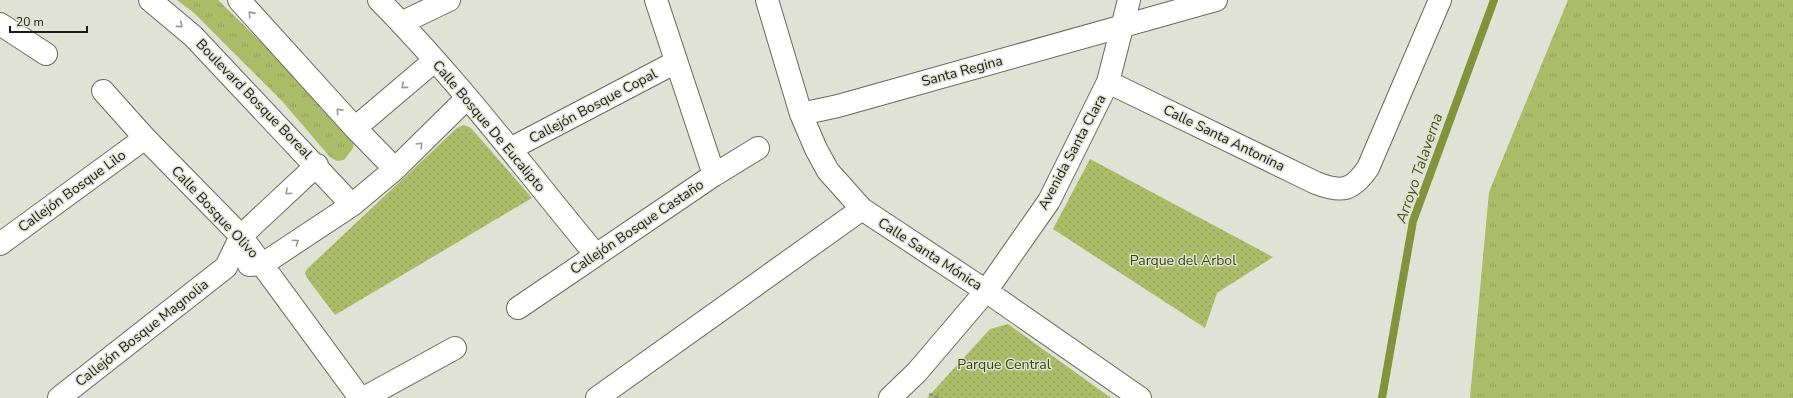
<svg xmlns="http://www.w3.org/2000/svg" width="1793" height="398" font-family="'Nunito Sans',sans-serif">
  <defs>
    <pattern id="grass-tufts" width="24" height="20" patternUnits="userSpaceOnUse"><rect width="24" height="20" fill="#abbb67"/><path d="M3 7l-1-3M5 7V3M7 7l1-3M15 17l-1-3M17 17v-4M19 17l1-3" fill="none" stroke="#93a059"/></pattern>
    <pattern id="park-dots" width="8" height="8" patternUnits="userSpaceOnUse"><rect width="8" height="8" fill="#abbb67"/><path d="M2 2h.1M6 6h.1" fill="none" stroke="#93a059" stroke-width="1.8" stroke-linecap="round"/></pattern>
  </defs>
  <rect width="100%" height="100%" fill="#dfe2d4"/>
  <!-- grass -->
  <path fill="url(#grass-tufts)" d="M 177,0 L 218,0 L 270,51 L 354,142 L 353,148 L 344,160 L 337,161 L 330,157 L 282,101 L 194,13 Z
    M 1568,0 L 1793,0 L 1793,398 L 1470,398 L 1489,192 Z"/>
  <!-- park -->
  <path fill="url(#park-dots)" d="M 464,125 L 471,128 L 532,198 L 335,315 L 307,278 L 305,273 L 307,269 L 457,128 Z
    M 1090,159 L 1273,257 L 1217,293 L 1205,328 L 1053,229 Z
    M 1008,324 L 1111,398 L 927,398 L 990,329 Z"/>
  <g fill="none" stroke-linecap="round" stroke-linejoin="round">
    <!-- stream -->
    <path stroke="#83933c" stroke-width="8" d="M 1382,398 L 1413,221 L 1494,0"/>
    <!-- minor casing -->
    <g stroke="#66695d" stroke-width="24">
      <path id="minor" d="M 150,0 L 193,36 L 352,205
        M 239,0 L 355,128 L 395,169
        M 379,0 C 457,79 525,169 596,255
        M 656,0 L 714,175
        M 767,0 L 801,114 L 816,149 L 828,171 L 862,209 L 986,291 L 1140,398
        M 401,23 L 449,0
        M 0,24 L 46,54
        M 1108,82 L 1316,183 C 1342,193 1352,191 1368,168 L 1440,0
        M 103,91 L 145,138 L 241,236 L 360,398
        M 801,114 L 838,106 L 1216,0
        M 355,128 L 434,61
        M 510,149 L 676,62
        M 0,244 L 145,138
        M 249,265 L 263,264 L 352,205 L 395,169 L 467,98
        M 518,308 L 714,175 L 758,148
        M 59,398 L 226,267 L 241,236 L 317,165
        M 364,398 L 455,348
        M 597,398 L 862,209
        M 890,398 L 917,372 L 986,291 L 1049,201 L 1108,82 L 1129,0"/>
    </g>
    <!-- path -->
    <path stroke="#8e9186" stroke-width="2.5" stroke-dasharray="4 2" stroke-linecap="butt" d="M 929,394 L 940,398"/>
    <!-- minor -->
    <use href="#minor" stroke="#fff" stroke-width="22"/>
  </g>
  <!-- one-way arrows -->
  <defs><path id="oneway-chevron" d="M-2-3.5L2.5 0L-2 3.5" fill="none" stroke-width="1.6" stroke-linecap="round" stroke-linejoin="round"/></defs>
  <g stroke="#989997">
    <use href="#oneway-chevron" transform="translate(251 14) rotate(-132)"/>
    <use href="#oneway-chevron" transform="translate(180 25) rotate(40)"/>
    <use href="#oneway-chevron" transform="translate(404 86) rotate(140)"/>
    <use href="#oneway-chevron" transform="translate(339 111) rotate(-132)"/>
    <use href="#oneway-chevron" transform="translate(420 145) rotate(-45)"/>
    <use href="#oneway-chevron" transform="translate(288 192) rotate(137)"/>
    <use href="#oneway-chevron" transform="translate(296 242) rotate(-34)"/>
  </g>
  <g text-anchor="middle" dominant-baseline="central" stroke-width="3" stroke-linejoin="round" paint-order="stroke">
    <!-- street labels -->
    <g font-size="14" fill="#1b1c17" stroke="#dfe2d4">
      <text transform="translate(962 71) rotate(-15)">Santa Regina</text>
      <text transform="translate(254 99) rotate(46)">Boulevard Bosque Boreal</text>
      <text transform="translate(593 106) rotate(-28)">Callejón Bosque Copal</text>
      <text transform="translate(489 126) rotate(50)">Calle Bosque De Eucalipto</text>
      <text transform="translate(1224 138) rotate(26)">Calle Santa Antonina</text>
      <text transform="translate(1072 152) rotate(-62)">Avenida Santa Clara</text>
      <text transform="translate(72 191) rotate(-36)">Callejón Bosque Lilo</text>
      <text transform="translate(215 212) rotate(47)">Calle Bosque Olivo</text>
      <text transform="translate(637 227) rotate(-34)">Callejón Bosque Castaño</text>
      <text transform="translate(930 254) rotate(33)">Calle Santa Mónica</text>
      <text transform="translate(142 333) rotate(-38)">Callejón Bosque Magnolia</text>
    </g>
    <!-- park labels -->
    <g font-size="14" fill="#3b4500" stroke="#dfe2d4">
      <text x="1183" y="260">Parque del Arbol</text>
      <text x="1004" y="364">Parque Central</text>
    </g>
    <!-- water labels -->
    <g font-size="15" font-style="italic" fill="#485212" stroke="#dfe2d4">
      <text transform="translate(1419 168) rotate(-71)">Arroyo Talaverna</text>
    </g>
  </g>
  <!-- scale -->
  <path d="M10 26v6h77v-6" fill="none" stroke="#1b1c17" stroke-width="2"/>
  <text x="16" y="26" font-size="12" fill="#1b1c17" stroke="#dfe2d4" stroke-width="3" paint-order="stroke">20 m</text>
</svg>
